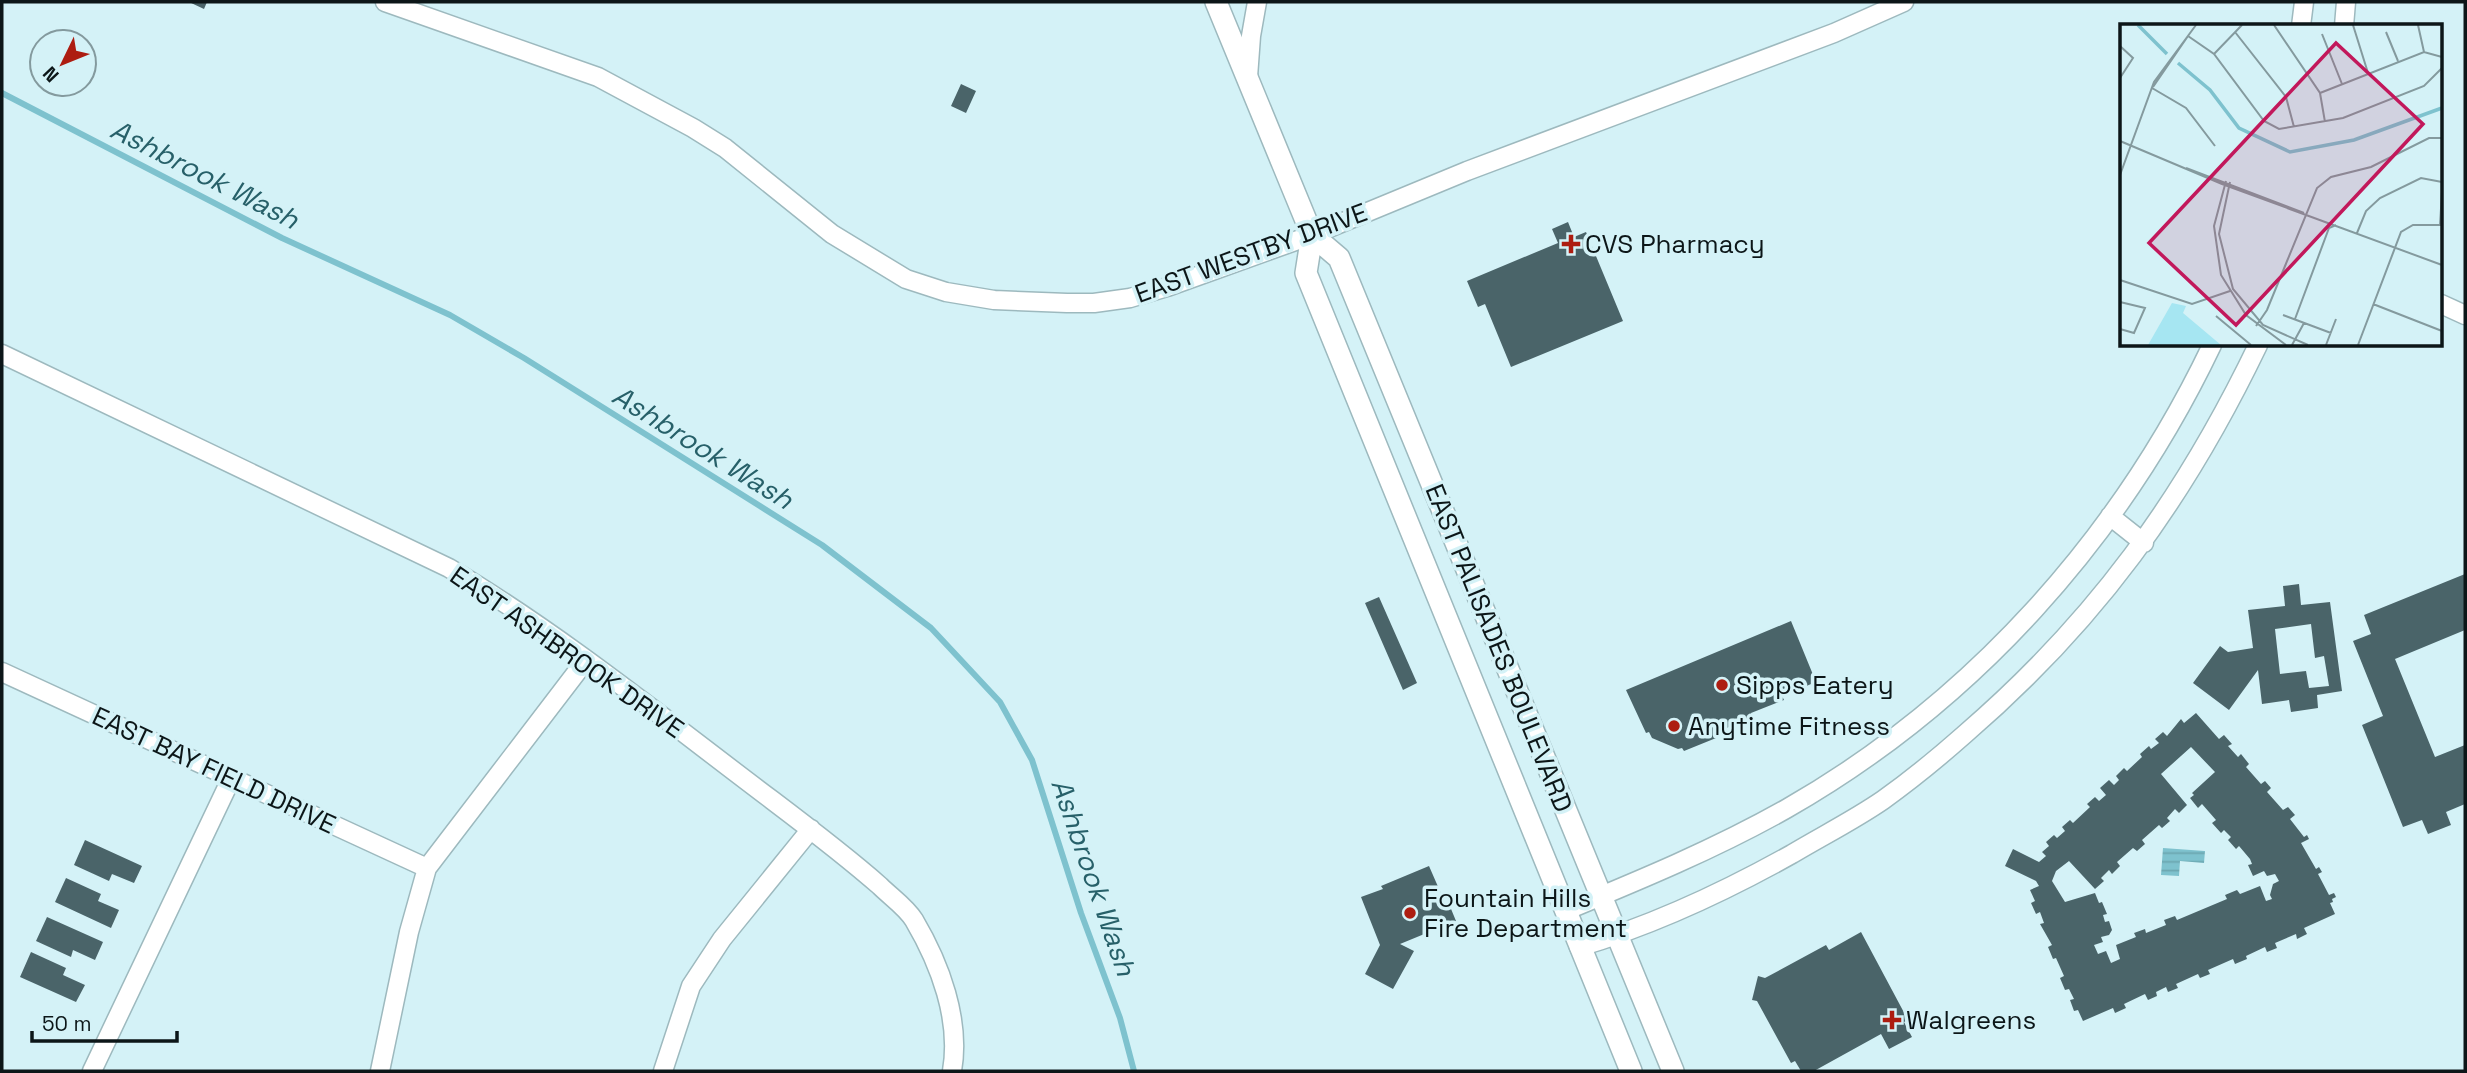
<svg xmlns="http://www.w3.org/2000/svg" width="2467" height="1073" font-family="'Space Grotesk',sans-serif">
  <defs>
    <pattern id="water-rules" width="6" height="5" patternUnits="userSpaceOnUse" patternTransform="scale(1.75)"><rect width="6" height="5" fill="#7ec2ce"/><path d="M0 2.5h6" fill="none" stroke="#6ca6b0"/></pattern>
  </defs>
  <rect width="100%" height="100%" fill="#d4f2f7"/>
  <!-- water -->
  <path fill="url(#water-rules)" d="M 2163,848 L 2205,851 L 2204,863 L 2180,861 L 2179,876 L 2161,875 Z"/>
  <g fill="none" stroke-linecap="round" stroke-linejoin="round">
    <!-- stream -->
    <path stroke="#7ec2ce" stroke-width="6" d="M 2,93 L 282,238 L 450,315 L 524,358 L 822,545 L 931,628 L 1000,702 L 1032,760 L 1081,913 L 1120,1018 L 1134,1071"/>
  </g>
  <!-- building -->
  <path fill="#4a6469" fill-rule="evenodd" d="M 189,2 L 207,2 L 204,9 Z
    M 961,84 L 976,91 L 966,113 L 951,106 Z
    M 1568,222 L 1574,237 L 1586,232 L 1623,321 L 1511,367 L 1485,304 L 1478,307 L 1467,281 L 1558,243 L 1552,229 Z
    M 2465,574 L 2465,630 L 2395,659 L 2435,757 L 2465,745 L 2465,804 L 2446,812 L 2451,825 L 2428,834 L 2422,820 L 2403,827 L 2362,725 L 2383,716 L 2353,641 L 2371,634 L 2364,615 Z
    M 2299,584 L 2301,605 L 2330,602 L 2342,691 L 2317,695 L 2318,708 L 2291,712 L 2289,700 L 2262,704 L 2258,670 L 2229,710 L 2193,683 L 2220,646 L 2228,652 L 2253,648 L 2248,610 L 2285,606 L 2283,586 ZM 2311,624 L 2315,658 L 2324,656 L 2329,686 L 2309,688 L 2306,671 L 2280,674 L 2275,629 Z
    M 1379,597 L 1417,683 L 1403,690 L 1365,603 Z
    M 1791,621 L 1816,682 L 1782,696 L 1784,700 L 1751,713 L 1752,718 L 1719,731 L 1721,736 L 1684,751 L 1682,748 L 1678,749 L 1652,738 L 1649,732 L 1646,733 L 1626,690 Z
    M 2196,713 L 2219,739 L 2224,735 L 2232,744 L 2228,746 L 2238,757 L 2241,754 L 2249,764 L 2246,767 L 2261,784 L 2265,781 L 2271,788 L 2267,792 L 2283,810 L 2288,807 L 2295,815 L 2290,819 L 2304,837 L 2307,835 L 2309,839 L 2301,843 L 2316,869 L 2319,867 L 2322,872 L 2318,874 L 2329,895 L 2334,893 L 2336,897 L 2332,899 L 2333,902 L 2330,903 L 2335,914 L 2304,928 L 2307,934 L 2297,939 L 2296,934 L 2275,943 L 2277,948 L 2267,952 L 2265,947 L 2246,956 L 2247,959 L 2235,964 L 2233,959 L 2208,970 L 2210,974 L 2200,978 L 2198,974 L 2176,984 L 2178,988 L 2168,992 L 2166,987 L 2156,992 L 2157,996 L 2148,1000 L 2145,994 L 2124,1004 L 2126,1008 L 2115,1013 L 2113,1008 L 2083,1021 L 2078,1010 L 2074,1011 L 2070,1000 L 2074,999 L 2069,989 L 2065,990 L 2060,978 L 2064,976 L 2056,958 L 2053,959 L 2048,947 L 2052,945 L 2040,924 L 2044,923 L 2040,912 L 2036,914 L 2031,903 L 2035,901 L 2030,890 L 2039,886 L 2036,881 L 2005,866 L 2013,849 L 2039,862 L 2046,856 L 2042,852 L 2049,846 L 2046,842 L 2054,835 L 2057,838 L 2065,831 L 2062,827 L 2070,820 L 2073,823 L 2090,807 L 2087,804 L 2095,797 L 2099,801 L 2106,795 L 2100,788 L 2109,780 L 2114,785 L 2119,780 L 2116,776 L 2124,768 L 2127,771 L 2142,757 L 2140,754 L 2149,746 L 2151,749 L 2159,743 L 2155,739 L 2163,732 L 2167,736 L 2181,719 L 2184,723 ZM 2191,747 L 2215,772 L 2192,793 L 2194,795 L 2190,798 L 2198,808 L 2202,804 L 2216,820 L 2212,823 L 2221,833 L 2224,830 L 2231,837 L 2228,840 L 2236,849 L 2239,846 L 2250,859 L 2252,864 L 2248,865 L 2253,876 L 2264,871 L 2267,876 L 2275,874 L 2279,881 L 2273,884 L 2270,895 L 2272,899 L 2266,901 L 2260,886 L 2240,894 L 2237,890 L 2225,895 L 2227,899 L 2177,920 L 2175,916 L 2164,920 L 2166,925 L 2146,933 L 2145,929 L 2134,933 L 2136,937 L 2116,945 L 2120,959 L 2111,963 L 2106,951 L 2098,954 L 2094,945 L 2103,942 L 2101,937 L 2109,935 L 2112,930 L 2109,921 L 2105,922 L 2103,915 L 2107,914 L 2102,902 L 2099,903 L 2095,893 L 2065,902 L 2052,881 L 2056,871 L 2069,861 L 2095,889 L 2104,881 L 2101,878 L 2109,870 L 2112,874 L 2120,866 L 2117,862 L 2133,848 L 2137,851 L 2145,844 L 2142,840 L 2159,825 L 2162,828 L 2170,821 L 2167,818 L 2175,809 L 2179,813 L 2187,805 L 2161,774 Z
    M 85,840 L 142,866 L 134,883 L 112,874 L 109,881 L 74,865 Z
    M 1429,866 L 1446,905 L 1449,904 L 1456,921 L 1400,944 L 1414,951 L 1393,989 L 1365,974 L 1380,945 L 1361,897 L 1383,889 L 1381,886 Z
    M 66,878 L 101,894 L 98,901 L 119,910 L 111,928 L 55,902 Z
    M 47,917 L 103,942 L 95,960 L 73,950 L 71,957 L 36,941 Z
    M 1861,932 L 1908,1020 L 1904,1022 L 1912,1037 L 1889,1049 L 1881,1034 L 1814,1071 L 1801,1071 L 1795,1061 L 1791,1063 L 1757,1001 L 1752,1000 L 1758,976 L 1765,978 L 1826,945 L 1829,950 Z
    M 31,952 L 66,968 L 63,975 L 85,985 L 76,1002 L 20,977 Z"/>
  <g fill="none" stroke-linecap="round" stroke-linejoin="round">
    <!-- minor casing -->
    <g stroke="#9db9be" stroke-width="21">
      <path id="minor" d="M 385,2 L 598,77 L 693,128 L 725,148 L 832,234 L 906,279 L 946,292 L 994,300 L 1067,303 L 1094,303 L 1130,298 L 1167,287 L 1312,235 L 1467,171 L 1834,33 L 1904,2
        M 2301,26 L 2304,2
        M 2344,26 L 2346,2
        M 1248,77 L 1251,36 L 1257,2
        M 2441,304 L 2465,315
        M 2,354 L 449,568 C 563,636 667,721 772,800 C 809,828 846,856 880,886 C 891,897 906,907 914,920 C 940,964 961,1020 952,1071
        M 2110,516 L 2144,543
        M 2,672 L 427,868
        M 1565,911 C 1640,880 1715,849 1786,809 C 1972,703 2120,538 2212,345
        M 1579,947 C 1654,925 1724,892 1792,854 C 1822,836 1854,820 1883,800 C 1911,780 1939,757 1965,734 C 2095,622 2184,499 2258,345
        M 92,1071 L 231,779
        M 380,1071 L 409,932 L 427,868 L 586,660
        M 663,1071 L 691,986 L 722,939 L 811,829"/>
    </g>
    <!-- tertiary casing -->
    <g stroke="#9db9be" stroke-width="24">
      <path id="tertiary" d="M 1216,2 L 1312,235 L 1339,258 L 1673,1071
        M 1312,235 L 1306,273 L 1631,1071"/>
    </g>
    <!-- minor -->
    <use href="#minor" stroke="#fff" stroke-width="18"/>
    <!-- tertiary -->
    <use href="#tertiary" stroke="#fff" stroke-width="21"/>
  </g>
  <!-- markers -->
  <g fill="#ad1d11" stroke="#d4f2f7" stroke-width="2.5">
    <path d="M1567.5 233.5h7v7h7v7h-7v7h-7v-7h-7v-7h7z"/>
    <circle cx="1722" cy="685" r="7"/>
    <circle cx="1674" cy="726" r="7"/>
    <circle cx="1410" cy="913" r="7"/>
    <path d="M1888.5 1009.5h7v7h7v7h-7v7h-7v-7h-7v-7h7z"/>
  </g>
  <g text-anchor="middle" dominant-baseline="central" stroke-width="7" stroke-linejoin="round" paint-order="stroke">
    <!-- poi labels -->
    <g font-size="26" fill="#0c1618" stroke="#d4f2f7" text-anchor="start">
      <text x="1585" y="244">CVS Pharmacy</text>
      <text x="1736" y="685">Sipps Eatery</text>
      <text x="1688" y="726">Anytime Fitness</text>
      <text x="1424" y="898">Fountain Hills<tspan x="1424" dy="30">Fire Department</tspan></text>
      <text x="1906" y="1020">Walgreens</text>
    </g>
    <!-- street labels -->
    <g font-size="26" fill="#0c1618" stroke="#d4f2f7">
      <text transform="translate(1251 253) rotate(-20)">EAST WESTBY DRIVE</text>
      <text transform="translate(1499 648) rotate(68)">EAST PALISADES BOULEVARD</text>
      <text transform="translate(567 652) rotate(35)">EAST ASHBROOK DRIVE</text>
      <text transform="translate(214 770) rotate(25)">EAST BAY FIELD DRIVE</text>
    </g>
    <!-- water labels -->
    <g font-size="28" font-style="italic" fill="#276069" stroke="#d4f2f7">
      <text transform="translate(205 174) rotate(27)">Ashbrook Wash</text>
      <text transform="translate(703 447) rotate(32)">Ashbrook Wash</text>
      <text transform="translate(1094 877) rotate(71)">Ashbrook Wash</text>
    </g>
  </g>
  <!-- overview -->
  <g transform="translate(2120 24)">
    <rect width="322" height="322" fill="#d4f2f7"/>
    <path d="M 52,279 L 66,282 L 63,289 L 101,321 L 28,321 Z" fill="#a6e6f2"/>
    <path fill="none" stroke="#7ec2ce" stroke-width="3.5" d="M 18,1 L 47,30M 58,39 L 90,66 L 119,104 L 170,128 L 234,116 L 322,84"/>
    <path fill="none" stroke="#849a9e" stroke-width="2" d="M 154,1 L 200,69 L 205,98M 233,1 L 248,49M 298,1 L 304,28M 115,8 L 166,73 L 174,103M 266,8 L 278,37M 202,10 L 222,60M 68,12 L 94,30 L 144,97 L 159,105 L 223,94 L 304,62 L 322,44M 0,22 L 13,34 L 0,54M 94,30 L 122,1M 33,63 L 68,12M 32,64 L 66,84 L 95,122M 200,69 L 304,28 L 322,33M 0,117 L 102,160 L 322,241M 66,144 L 184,189M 0,151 L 34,58 L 76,1M 106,157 L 94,202 L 101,251 L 126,291 L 166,321M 110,158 L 99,210 L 113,265 L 143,301 L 188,321M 320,201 L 322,168M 237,209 L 246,187 L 260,174 L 301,154 L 322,158M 0,256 L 72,280 L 110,267M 0,278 L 25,284 L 14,309 L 0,305M 253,280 L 322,307M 163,291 L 211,309M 96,292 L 131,321M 175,295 L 209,204 L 216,201M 136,302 L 147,286 L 197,164 L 211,153 L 251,143 L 309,114 L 322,114M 172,321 L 184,299M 206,321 L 216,295M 238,321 L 281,208 L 293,201 L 322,201"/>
    <path fill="#c2185b" fill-opacity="0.15" stroke="#c2185b" stroke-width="3.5" d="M 216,19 L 303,100 L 116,301 L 29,219 Z"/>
    <rect width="322" height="322" fill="none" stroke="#0c1618" stroke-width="3.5"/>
  </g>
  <!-- border -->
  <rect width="2467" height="1073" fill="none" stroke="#0c1618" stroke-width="7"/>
  <!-- north arrow -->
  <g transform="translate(63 63) rotate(227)"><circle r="33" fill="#d4f2f7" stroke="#849a9e" stroke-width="2"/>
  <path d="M0-5L12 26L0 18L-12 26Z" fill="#ad1d11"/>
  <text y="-10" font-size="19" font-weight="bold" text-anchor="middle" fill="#0c1618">N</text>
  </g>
  <!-- scale -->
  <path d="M32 1031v10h145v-10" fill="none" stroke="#0c1618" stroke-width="3.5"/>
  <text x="42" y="1031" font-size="21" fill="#0c1618" stroke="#d4f2f7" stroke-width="5" paint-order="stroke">50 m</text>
</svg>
